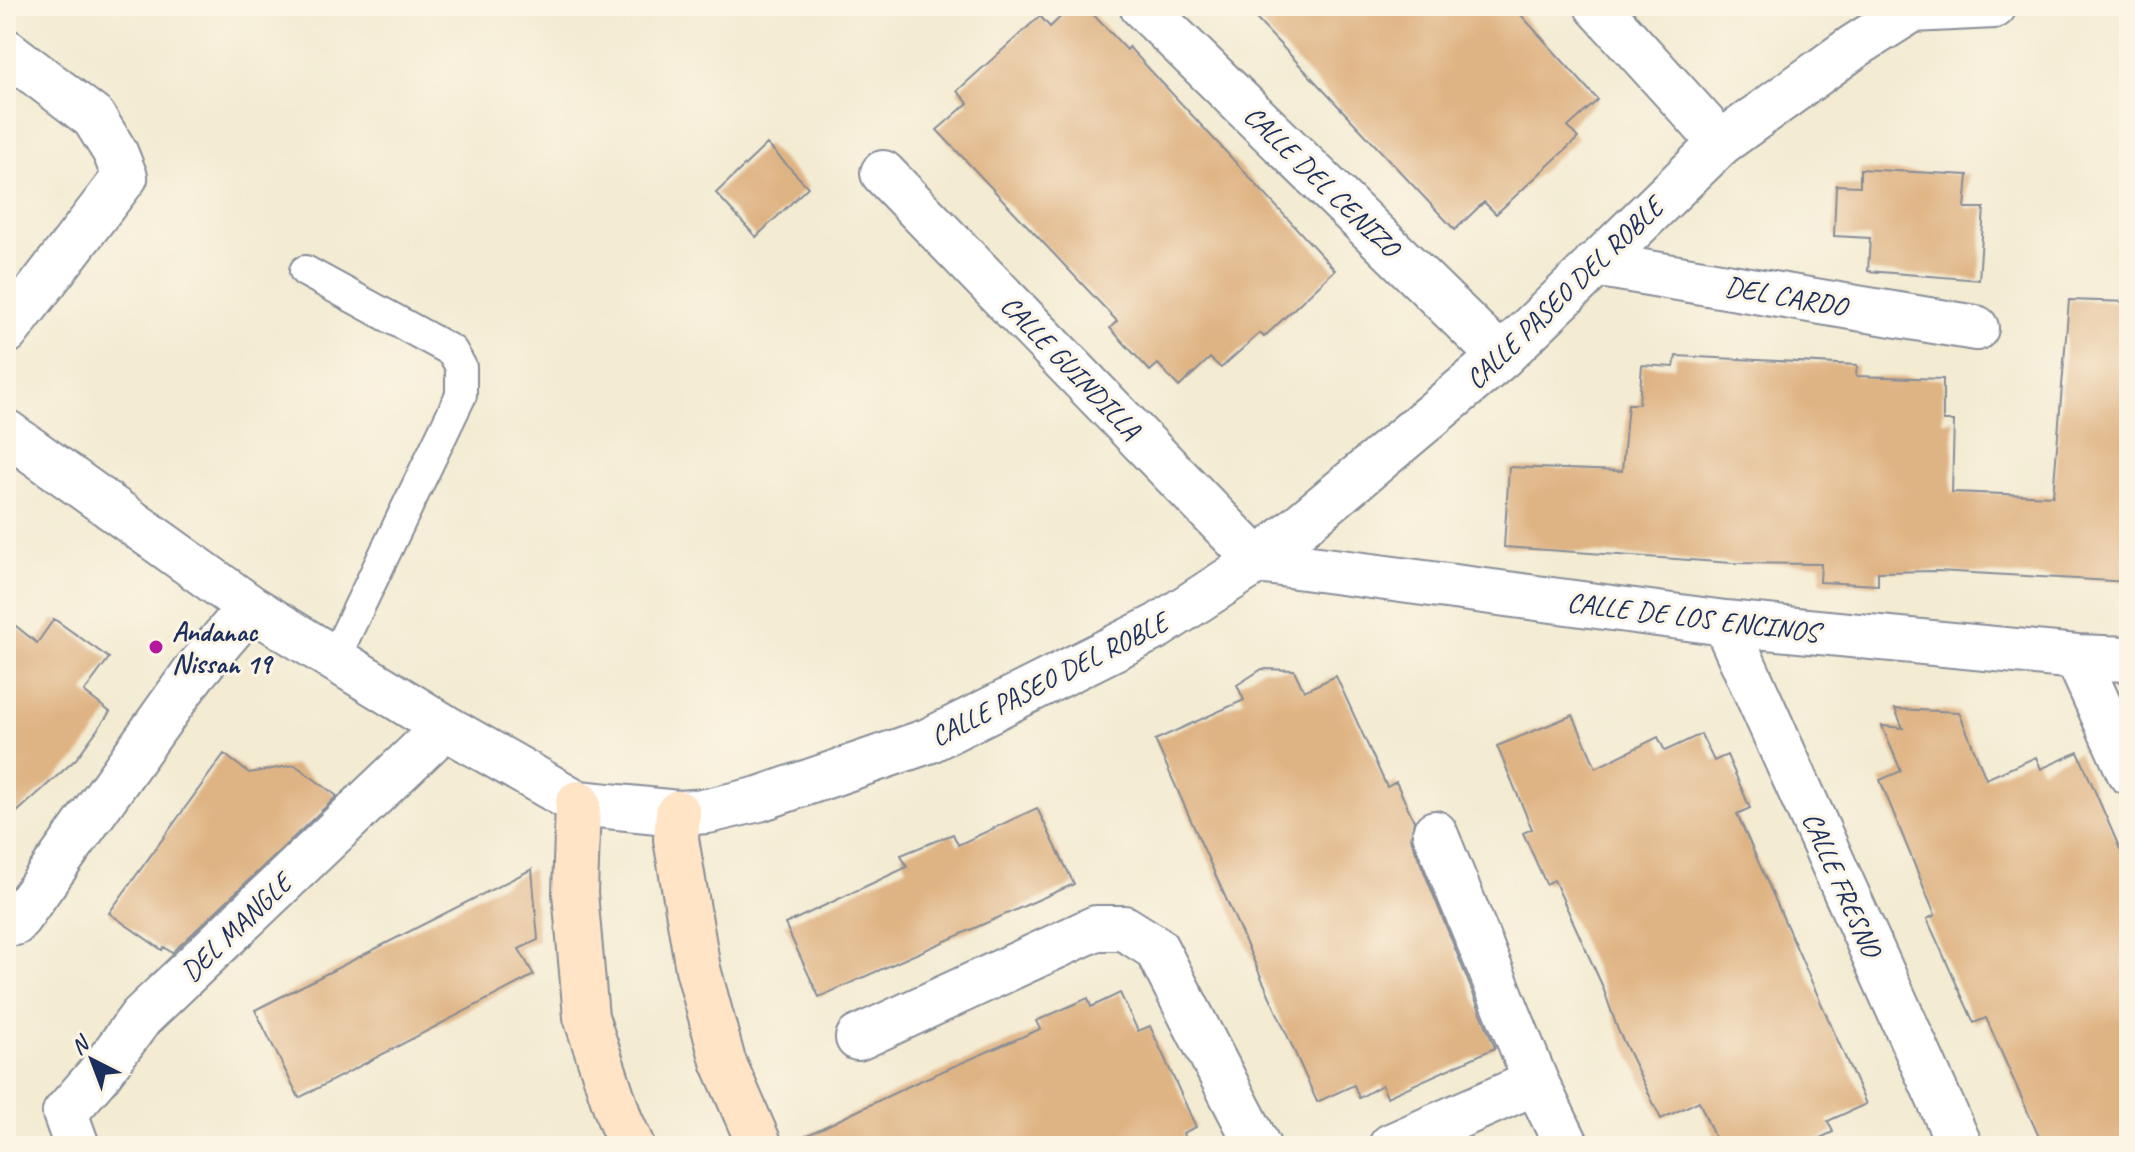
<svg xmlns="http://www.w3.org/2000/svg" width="2135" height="1152" font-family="Caveat,sans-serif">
  <rect width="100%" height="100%" fill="#fcf5e5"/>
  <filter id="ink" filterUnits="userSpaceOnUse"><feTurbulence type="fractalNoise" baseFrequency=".0125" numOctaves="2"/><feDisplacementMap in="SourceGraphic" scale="16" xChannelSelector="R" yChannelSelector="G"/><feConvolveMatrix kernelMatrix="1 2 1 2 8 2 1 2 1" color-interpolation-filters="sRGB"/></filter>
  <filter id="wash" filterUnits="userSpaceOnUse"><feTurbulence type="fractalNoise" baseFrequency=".006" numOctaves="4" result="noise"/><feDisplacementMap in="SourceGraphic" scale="32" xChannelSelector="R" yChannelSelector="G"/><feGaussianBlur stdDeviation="1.8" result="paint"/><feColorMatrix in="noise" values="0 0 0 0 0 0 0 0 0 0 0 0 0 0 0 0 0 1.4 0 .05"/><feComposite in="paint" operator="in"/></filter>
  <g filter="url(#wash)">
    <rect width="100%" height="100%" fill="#f3ebd2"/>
    <g id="blocks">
      <!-- building -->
      <path fill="#dfb484" d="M 1072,6 L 1085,6 L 1127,50 L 1129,47 L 1335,270 L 1264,337 L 1260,333 L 1221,368 L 1210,358 L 1179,387 L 1158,364 L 1150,371 L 1110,328 L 1117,321 L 937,130 L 968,103 L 957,91 L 1040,16 L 1050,27 Z
        M 1244,6 L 1513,6 L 1598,100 L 1568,127 L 1578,138 L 1496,214 L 1484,202 L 1455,230 Z
        M 767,144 L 808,187 L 756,237 L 716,193 Z
        M 1860,169 L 1968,175 L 1965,208 L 1984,208 L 1979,280 L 1868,271 L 1870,238 L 1834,236 L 1836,185 L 1860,186 Z
        M 2069,300 L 2129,302 L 2129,582 L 1937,571 L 1878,572 L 1878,585 L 1820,582 L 1821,564 L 1732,563 L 1504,547 L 1509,467 L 1622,471 L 1628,404 L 1639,404 L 1642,365 L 1674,367 L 1676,356 L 1857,365 L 1856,376 L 1943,379 L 1943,421 L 1954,421 L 1952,492 L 2053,496 Z
        M 6,618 L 37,643 L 54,619 L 109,658 L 84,692 L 110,712 L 76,759 L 6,822 Z
        M 1262,669 L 1294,670 L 1304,691 L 1336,676 L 1387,787 L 1396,782 L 1414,821 L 1411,839 L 1495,1048 L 1387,1097 L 1382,1085 L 1359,1098 L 1354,1085 L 1317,1102 L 1155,740 L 1244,700 L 1237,685 Z
        M 1895,709 L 1959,712 L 1986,779 L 2036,757 L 2041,769 L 2078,752 L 2129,870 L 2129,1146 L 2043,1146 L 1986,1018 L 1974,1023 L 1927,919 L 1935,915 L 1880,780 L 1901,771 L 1882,726 L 1903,728 Z
        M 1573,715 L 1596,768 L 1658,737 L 1665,751 L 1701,734 L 1714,761 L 1727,755 L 1750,808 L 1737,814 L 1866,1104 L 1828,1121 L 1833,1132 L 1803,1146 L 1718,1146 L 1699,1101 L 1661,1119 L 1618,1030 L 1602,985 L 1554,880 L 1546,884 L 1523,833 L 1532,829 L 1497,746 Z
        M 224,754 L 249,773 L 295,765 L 337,796 L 172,953 L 164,947 L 162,950 L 109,913 Z
        M 1037,808 L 1074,884 L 819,997 L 785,924 L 907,867 L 901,855 L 953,834 L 958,845 Z
        M 532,869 L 538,940 L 519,949 L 534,975 L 299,1098 L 255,1010 Z
        M 1120,993 L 1138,1031 L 1150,1026 L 1196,1127 L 1183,1133 L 1188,1146 L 785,1146 L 915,1083 L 1040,1029 L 1036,1021 L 1088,998 L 1091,1007 Z"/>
    </g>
  </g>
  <g filter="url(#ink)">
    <use href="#blocks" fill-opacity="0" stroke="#878d98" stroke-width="2"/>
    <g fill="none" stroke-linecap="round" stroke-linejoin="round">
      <!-- lane casing -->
      <g stroke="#878d98" stroke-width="34">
        <path id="lane" d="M 305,271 L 452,351 L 461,367 L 461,395 L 334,659"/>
      </g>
      <!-- street casing -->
      <g stroke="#878d98" stroke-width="48">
        <path id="street" d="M 1142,6 L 1501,357
          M 1597,6 L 1721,143
          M 6,51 L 94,118 L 115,152 L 125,177 L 6,332
          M 883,173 L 1258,561 L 1725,623 L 2077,657 L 2129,659
          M 1595,264 L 1976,328
          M 6,432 L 250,607 L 445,727 L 578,803 L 678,813 L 708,811 L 759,799 L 928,741 L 1158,626 L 1258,561 L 1501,357 L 1721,143 L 1855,46 L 1912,10 L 1994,6
          M 1725,623 L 1960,1146
          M 2077,657 L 2129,772
          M 1435,833 L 1536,1082 L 1567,1146
          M 15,923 L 193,674 L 250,607
          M 858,1038 L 1096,928 L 1124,928 L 1156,948 L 1258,1146
          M 77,1146 L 65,1113 L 99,1074 L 141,1017 L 445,727
          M 1391,1146 L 1536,1082"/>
      </g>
      <!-- secondary casing -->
      <g stroke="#878d98" stroke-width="48">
        <path id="secondary" d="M 578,803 L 575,893 L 586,1017 L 620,1120 L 632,1146
          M 678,813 L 676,839 L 698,969 L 723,1061 L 760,1146"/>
      </g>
      <!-- lane -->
      <use href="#lane" stroke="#fff" stroke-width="30"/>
      <!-- street -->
      <use href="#street" stroke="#fff" stroke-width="44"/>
      <!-- secondary -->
      <use href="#secondary" stroke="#ffe4c6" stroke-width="44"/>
    </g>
  </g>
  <!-- markers -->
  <circle fill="#b5179e" stroke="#fcf5e5" stroke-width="3" cx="156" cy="647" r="8"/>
  <g text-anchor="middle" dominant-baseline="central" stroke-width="6" stroke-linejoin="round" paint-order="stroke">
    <!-- street labels -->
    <g font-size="28" fill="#1b2f5e" stroke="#fcf5e5">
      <text transform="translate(1322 181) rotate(44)">CALLE DEL CENIZO</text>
      <text transform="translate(1564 293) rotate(-44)">CALLE PASEO DEL ROBLE</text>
      <text transform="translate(1786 296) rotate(10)">DEL CARDO</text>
      <text transform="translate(1071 367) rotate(46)">CALLE GUINDILLA</text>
      <text transform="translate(1693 617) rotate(7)">CALLE DE LOS ENCINOS</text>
      <text transform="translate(1049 679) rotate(-27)">CALLE PASEO DEL ROBLE</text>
      <text transform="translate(1842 884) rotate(66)">CALLE FRESNO</text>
      <text transform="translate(236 927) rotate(-44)">DEL MANGLE</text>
    </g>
    <!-- poi labels -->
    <g font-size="28" font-weight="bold" fill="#1b2f5e" stroke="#fcf5e5" text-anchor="start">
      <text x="172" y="631">Andanac<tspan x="172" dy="32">Nissan 19</tspan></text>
    </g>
  </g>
  <!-- margin -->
  <rect width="2135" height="1152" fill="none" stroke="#fcf5e5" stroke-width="32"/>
  <!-- north arrow -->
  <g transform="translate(92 1060) rotate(318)" stroke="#fcf5e5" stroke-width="6" paint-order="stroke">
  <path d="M0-6L14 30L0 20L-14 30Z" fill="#1b2f5e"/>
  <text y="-12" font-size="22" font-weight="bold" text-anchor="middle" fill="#1b2f5e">N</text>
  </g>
</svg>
